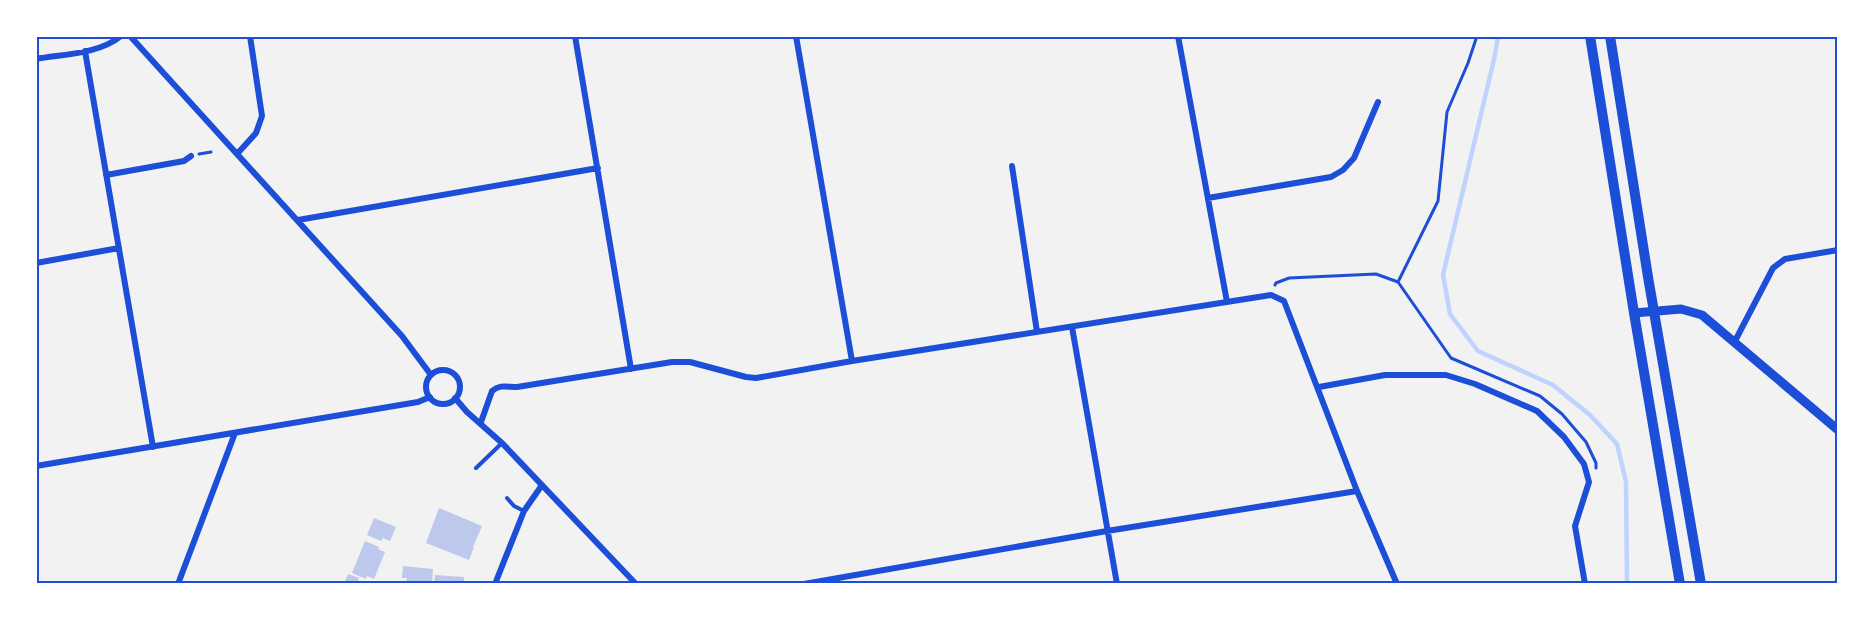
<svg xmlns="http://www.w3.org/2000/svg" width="1874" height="620" font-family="'Fira Sans',sans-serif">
  <rect width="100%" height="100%" fill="#f2f2f2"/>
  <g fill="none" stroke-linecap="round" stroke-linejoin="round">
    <!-- stream -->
    <path stroke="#bfd3fe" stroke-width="4.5" d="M 1498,36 L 1495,55 L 1443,275 L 1450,314 L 1478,351 L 1553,385 L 1590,415 L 1617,444 L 1626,482 L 1627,584"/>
  </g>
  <!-- building -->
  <path fill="#bdc9ec" d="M 439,508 L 482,526 L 473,547 L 474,547 L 469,560 L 426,543 Z
    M 374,518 L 396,527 L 390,541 L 383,538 L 381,541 L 367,535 Z
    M 365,541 L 379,547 L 378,549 L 385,552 L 374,579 L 367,576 L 366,579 L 352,573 Z
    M 403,566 L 433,569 L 432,584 L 406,584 L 407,578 L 402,578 Z
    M 348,574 L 359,578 L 357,584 L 344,584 Z
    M 435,575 L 464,577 L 464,584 L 434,584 Z"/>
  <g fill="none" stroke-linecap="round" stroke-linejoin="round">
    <!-- path -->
    <path stroke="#1d4ed8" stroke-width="3" d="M 199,154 L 211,152
      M 1398,282 L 1438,201 L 1447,112 L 1468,63 L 1477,36
      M 1275,285 L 1276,283 L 1289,278 L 1376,274 L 1398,282 L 1451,358 L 1540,396 L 1562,414 L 1586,442 L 1596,463 L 1596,468"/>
    <!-- service -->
    <path stroke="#1d4ed8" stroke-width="4" d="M 476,468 L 502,443
      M 507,498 L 514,506 L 524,511"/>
    <!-- minor -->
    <path stroke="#1d4ed8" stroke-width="6" d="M 130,36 L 402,336 L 431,375
      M 575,36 L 631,369
      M 796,36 L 852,361
      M 1178,36 L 1227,302
      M 85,51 L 153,447
      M 36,59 C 64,54 99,54 121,36
      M 237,154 L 256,133 L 262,116 L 250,36
      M 1012,166 L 1037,332
      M 106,175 L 184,161 L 191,156
      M 1208,198 L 1331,177 L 1343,170 L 1354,158 L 1378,102
      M 298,220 L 598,168
      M 36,263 L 119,248
      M 1072,327 L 1117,584
      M 1735,341 L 1773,268 L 1785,259 L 1838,250
      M426 387a17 17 0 1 1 34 0a17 17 0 1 1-34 0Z
      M 1319,387 L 1385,375 L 1446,375 L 1475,384 L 1537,411 L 1564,437 L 1584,464 L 1589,482 L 1575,526 L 1585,584
      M 455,398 L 467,412 L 502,443 L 636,584
      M 481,422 L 492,391 C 500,384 507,387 517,387 L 672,362 L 690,362 L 746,377 L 756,378 L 852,361 L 1271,295 L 1284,301 L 1357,491 L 1397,584
      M 36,466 L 418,402 L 430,397
      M 178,584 L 235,433
      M 495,584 L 524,511 L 542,485
      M 804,584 L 1107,531 L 1357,491"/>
    <!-- tertiary -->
    <path stroke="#1d4ed8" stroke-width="9" d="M 1634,313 L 1681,309 L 1702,315 L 1838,430"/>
    <!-- secondary -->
    <path stroke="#1d4ed8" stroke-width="10" d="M 1590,36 L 1634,313 L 1680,584
      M 1610,36 L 1648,277 L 1701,584"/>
  </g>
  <!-- border -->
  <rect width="1874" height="620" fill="none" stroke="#ffffff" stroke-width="75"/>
  <rect x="38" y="38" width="1798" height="544" fill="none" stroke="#1d4ed8" stroke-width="2"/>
</svg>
